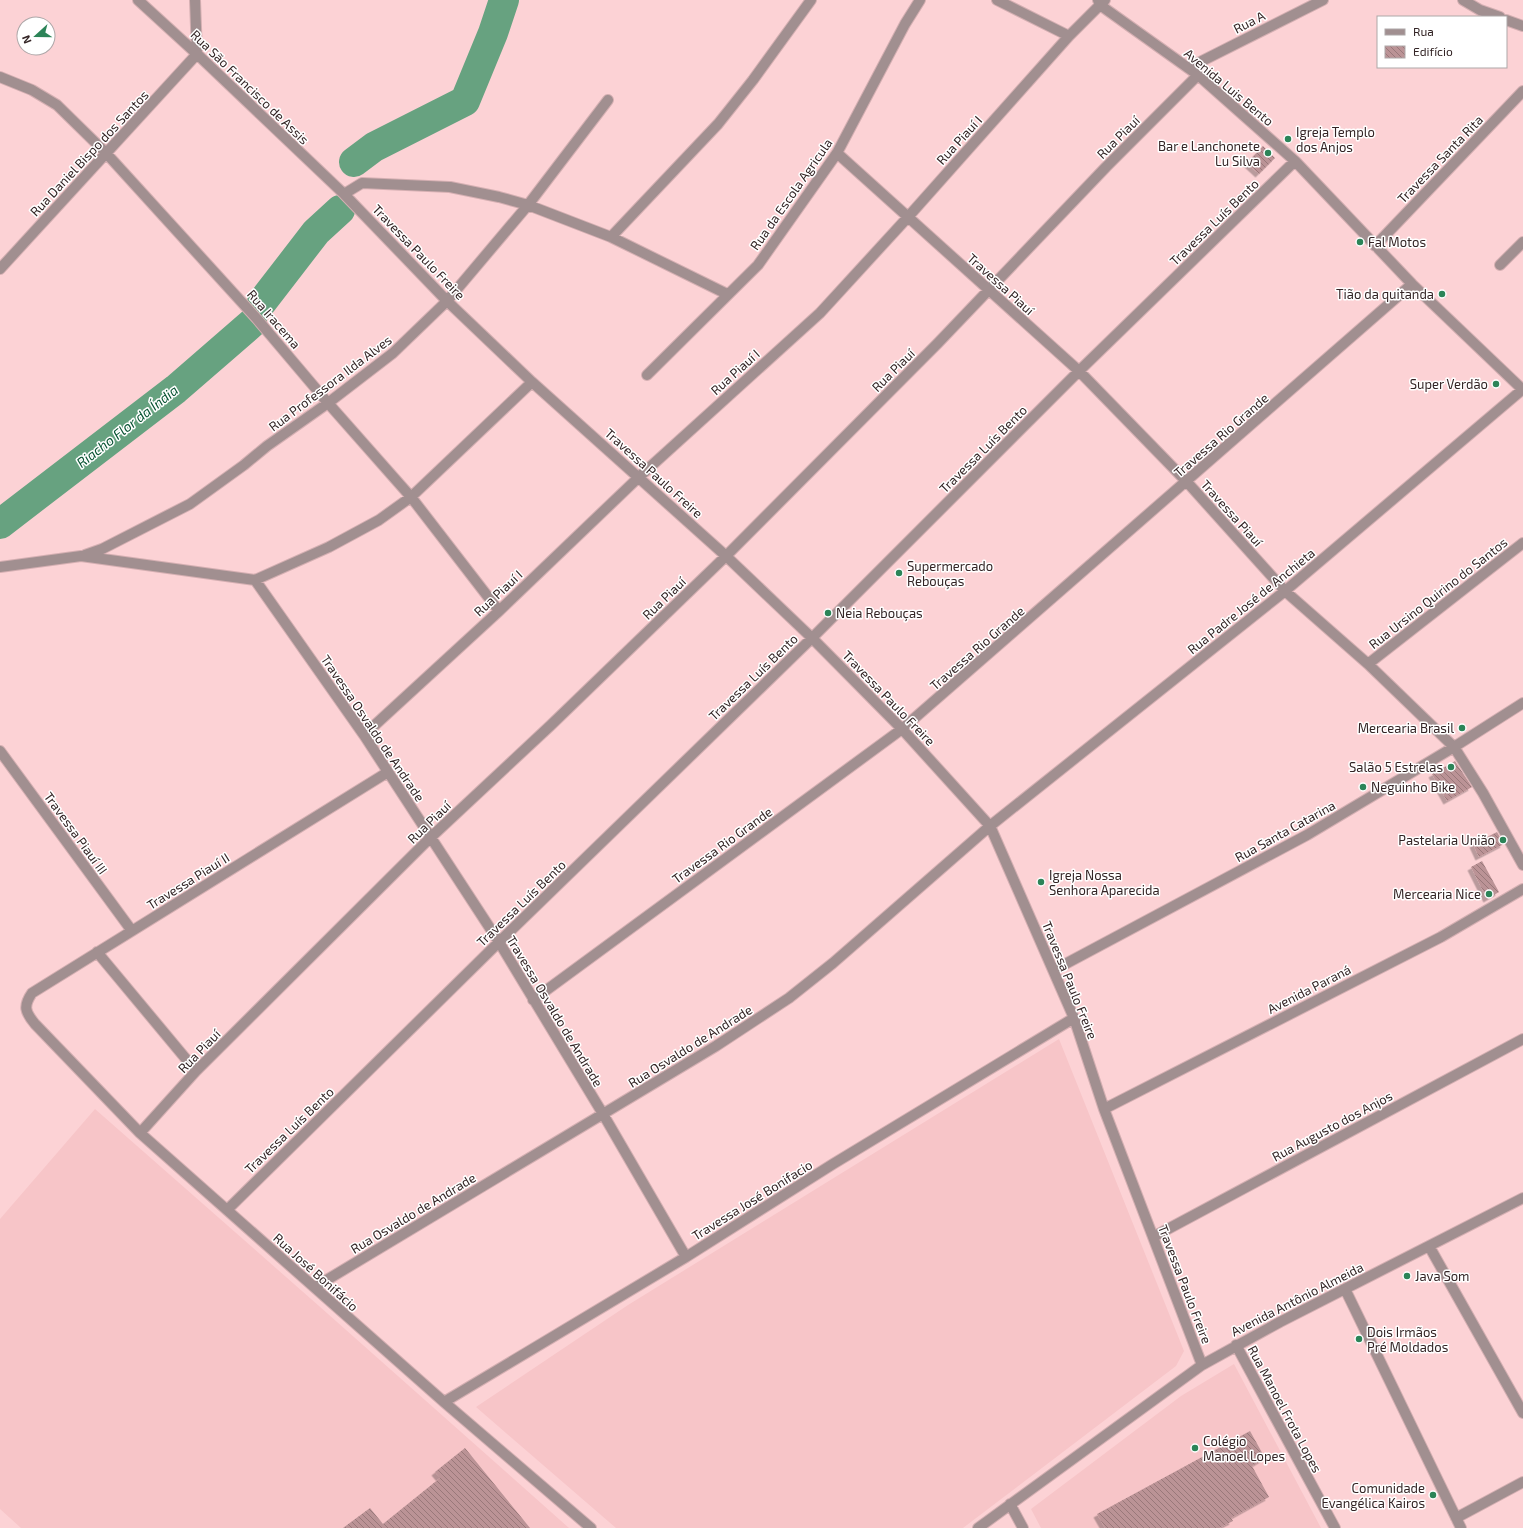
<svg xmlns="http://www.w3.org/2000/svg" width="1523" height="1528" font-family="'Exo 2',sans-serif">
  <defs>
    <pattern id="building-back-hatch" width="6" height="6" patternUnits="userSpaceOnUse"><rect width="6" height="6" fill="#bb9396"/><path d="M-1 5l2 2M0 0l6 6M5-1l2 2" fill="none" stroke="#99787a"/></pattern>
    <filter id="shadow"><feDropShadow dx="-3.5" dy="3.5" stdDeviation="0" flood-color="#0004"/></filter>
  </defs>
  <rect width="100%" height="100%" fill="#fcd2d5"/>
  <!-- built -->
  <path fill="#f7c5c8" d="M 1059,1039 L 1184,1351 L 1176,1366 L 963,1528 L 616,1528 L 476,1407 L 628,1305 Z
    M 95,1109 L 319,1306 L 569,1528 L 21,1528 L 0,1509 L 0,1219 Z
    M 1234,1364 L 1321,1528 L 1041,1528 L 1031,1509 L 1181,1396 Z"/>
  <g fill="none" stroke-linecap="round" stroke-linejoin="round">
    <!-- river -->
    <path stroke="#67a280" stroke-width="30" d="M 354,162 L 374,147 L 465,101 L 493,33 L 504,0
      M 262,302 L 316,232 L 340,210
      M 0,524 L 176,389 L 252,323"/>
  </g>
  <!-- building -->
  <path fill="url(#building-back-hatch)" filter="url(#shadow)" d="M 1263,146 L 1275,158 L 1259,174 L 1247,163 Z
    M 1455,761 L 1472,787 L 1447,801 L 1432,774 Z
    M 1497,832 L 1504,844 L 1479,857 L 1473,844 Z
    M 1482,861 L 1499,892 L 1487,899 L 1471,867 Z
    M 1250,1431 L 1265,1458 L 1252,1466 L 1269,1497 L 1231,1518 L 1233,1521 L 1219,1528 L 1105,1528 L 1097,1514 Z
    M 465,1448 L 530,1528 L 343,1528 L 370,1508 L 383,1524 L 440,1478 L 435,1472 Z"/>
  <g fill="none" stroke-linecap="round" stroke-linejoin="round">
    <!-- minor casing -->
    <g stroke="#d4afb2" stroke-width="12">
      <path id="minor" d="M 138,0 L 197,54 L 344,194 L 447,301 L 532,382 L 726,556 L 812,638 L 902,729 L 990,826 L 1074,1018 L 1104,1109 L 1202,1365
        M 997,0 L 1069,36
        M 1098,0 L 1100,5 L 1198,75 L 1295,161 L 1412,284 L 1523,390
        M 1463,0 L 1480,10 L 1500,17
        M 1506,20 L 1523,26
        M 1188,68 L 1323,0
        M 0,77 L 32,90 L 57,105 L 106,153 L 257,319 L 328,403 L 411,497 L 499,611
        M 837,153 L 1079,371 L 1187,482 L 1285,591 L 1368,664 L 1454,747 L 1483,793 L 1523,865
        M 344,194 L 362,183 L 450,187 L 499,197 L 528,205 L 611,237 L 727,294
        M 611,237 L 718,124 L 753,80 L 811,0
        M 1375,246 L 1523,91
        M 1500,265 L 1523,242
        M 0,269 L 197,54 L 195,0
        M 647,375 L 758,265 L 837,153 L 905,24 L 920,0
        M 85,555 L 102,549 L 190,504 L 244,465 L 267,446 L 328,403 L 393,353 L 447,301 L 528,205 L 608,100
        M 0,567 L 81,556 L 255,580 L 364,735 L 499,942 L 603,1114 L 686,1257
        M 255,580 L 329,547 L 379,520 L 411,497 L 532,382
        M 1368,664 L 1523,543
        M 364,735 L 499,611 L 639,477 L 820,313 L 908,217 L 1069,36 L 1105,0
        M 0,751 L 132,931
        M 388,772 L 32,993 C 23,1006 25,1012 35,1024 L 140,1133 L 444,1402 L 591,1528
        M 97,952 L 196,1071
        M 1054,970 L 1307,835 L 1454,747 L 1523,703
        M 533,1000 L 902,729 L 1412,284
        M 1104,1109 L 1441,937 L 1523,889
        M 140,1133 L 196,1071 L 430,838 L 551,725 L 726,556 L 938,343 L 1106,167 L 1198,75
        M 227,1210 L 499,942 L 812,638 L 1079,371 L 1295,161
        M 1153,1237 L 1523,1039
        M 1429,1246 L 1523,1413
        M 315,1287 L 716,1046 L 789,998 L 833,963 L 990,826 L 1285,591 L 1523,389
        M 1345,1289 L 1461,1528
        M 1236,1345 L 1335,1528
        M 444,1402 L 686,1257 L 833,1164 L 1074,1018
        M 1010,1504 L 1023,1528
        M 1456,1518 L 1523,1482
        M 978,1528 L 1202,1365 L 1280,1322 L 1523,1198"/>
    </g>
    <!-- minor -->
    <use href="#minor" stroke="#a18f90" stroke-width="10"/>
  </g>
  <!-- markers -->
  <g fill="#2c8458" stroke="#fff" stroke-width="1.5">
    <circle cx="1288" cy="139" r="4"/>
    <circle cx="1268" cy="153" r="4"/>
    <circle cx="1360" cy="242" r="4"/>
    <circle cx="1442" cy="294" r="4"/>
    <circle cx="1496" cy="384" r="4"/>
    <circle cx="899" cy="573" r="4"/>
    <circle cx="828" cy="613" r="4"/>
    <circle cx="1462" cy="728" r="4"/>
    <circle cx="1451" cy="767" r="4"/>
    <circle cx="1363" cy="787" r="4"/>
    <circle cx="1503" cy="840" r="4"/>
    <circle cx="1041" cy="882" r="4"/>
    <circle cx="1489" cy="894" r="4"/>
    <circle cx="1407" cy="1276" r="4"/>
    <circle cx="1359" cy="1339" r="4"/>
    <circle cx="1195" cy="1448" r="4"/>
    <circle cx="1433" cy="1495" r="4"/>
  </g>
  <g text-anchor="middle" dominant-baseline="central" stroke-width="3" stroke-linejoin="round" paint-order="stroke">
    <!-- street labels -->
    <g font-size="13" fill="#332425" stroke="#fff">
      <text transform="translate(1249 22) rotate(-27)">Rua A</text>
      <text transform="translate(250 87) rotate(44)">Rua São Francisco de Assis</text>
      <text transform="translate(1229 87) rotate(40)">Avenida Luis Bento</text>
      <text transform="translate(1118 137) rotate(-45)">Rua Piauí</text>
      <text transform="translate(959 140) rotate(-48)">Rua Piauí I</text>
      <text transform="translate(89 153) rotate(-47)">Rua Daniel Bispo dos Santos</text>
      <text transform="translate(1440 159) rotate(-46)">Travessa Santa Rita</text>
      <text transform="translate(791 194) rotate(-55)">Rua da Escola Agricula</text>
      <text transform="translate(1214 222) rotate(-44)">Travessa Luís Bento</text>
      <text transform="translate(419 252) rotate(46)">Travessa Paulo Freire</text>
      <text transform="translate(1001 284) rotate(42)">Travessa Piauí</text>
      <text transform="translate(274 319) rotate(49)">Rua Iracema</text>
      <text transform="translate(893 370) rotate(-45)">Rua Piauí</text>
      <text transform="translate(735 372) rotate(-42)">Rua Piauí I</text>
      <text transform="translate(330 383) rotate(-37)">Rua Professora Ilda Alves</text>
      <text transform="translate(1221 435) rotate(-41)">Travessa Rio Grande</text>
      <text transform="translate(983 449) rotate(-45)">Travessa Luís Bento</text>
      <text transform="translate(654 473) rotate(42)">Travessa Paulo Freire</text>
      <text transform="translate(1232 513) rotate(48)">Travessa Piauí</text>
      <text transform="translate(498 593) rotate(-43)">Rua Piauí I</text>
      <text transform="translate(1438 593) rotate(-38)">Rua Ursino Quirino do Santos</text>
      <text transform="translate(664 598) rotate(-44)">Rua Piauí</text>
      <text transform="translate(1251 601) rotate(-39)">Rua Padre José de Anchieta</text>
      <text transform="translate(977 648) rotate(-41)">Travessa Rio Grande</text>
      <text transform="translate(753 677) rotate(-44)">Travessa Luís Bento</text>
      <text transform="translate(889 698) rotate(46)">Travessa Paulo Freire</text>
      <text transform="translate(373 728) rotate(56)">Travessa Osvaldo de Andrade</text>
      <text transform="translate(429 822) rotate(-44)">Rua Piauí</text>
      <text transform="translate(1285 831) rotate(-29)">Rua Santa Catarina</text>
      <text transform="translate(76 833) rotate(54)">Travessa Piauí III</text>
      <text transform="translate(722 845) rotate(-36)">Travessa Rio Grande</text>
      <text transform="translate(188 881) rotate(-32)">Travessa Piauí II</text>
      <text transform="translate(521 903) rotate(-44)">Travessa Luís Bento</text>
      <text transform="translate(1070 980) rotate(68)">Travessa Paulo Freire</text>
      <text transform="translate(1309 989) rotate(-27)">Avenida Paraná</text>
      <text transform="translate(555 1011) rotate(59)">Travessa Osvaldo de Andrade</text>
      <text transform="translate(690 1046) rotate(-32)">Rua Osvaldo de Andrade</text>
      <text transform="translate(199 1051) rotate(-46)">Rua Piauí</text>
      <text transform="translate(1332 1126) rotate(-28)">Rua Augusto dos Anjos</text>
      <text transform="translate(289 1130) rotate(-44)">Travessa Luís Bento</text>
      <text transform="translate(752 1200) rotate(-32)">Travessa José Bonifacio</text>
      <text transform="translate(413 1213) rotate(-31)">Rua Osvaldo de Andrade</text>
      <text transform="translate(316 1272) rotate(42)">Rua José Bonifácio</text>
      <text transform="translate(1185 1284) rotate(69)">Travessa Paulo Freire</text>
      <text transform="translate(1297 1299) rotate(-27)">Avenida Antônio Almeida</text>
      <text transform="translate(1285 1409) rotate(62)">Rua Manoel Frota Lopes</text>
    </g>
    <!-- poi labels -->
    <g font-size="13" fill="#332425" stroke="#fff" text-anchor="start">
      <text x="1296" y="132">Igreja Templo<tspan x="1296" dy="15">dos Anjos</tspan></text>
      <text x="1260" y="146" text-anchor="end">Bar e Lanchonete<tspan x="1260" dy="15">Lu Silva</tspan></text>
      <text x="1368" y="242">Fal Motos</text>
      <text x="1434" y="294" text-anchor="end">Tião da quitanda</text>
      <text x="1488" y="384" text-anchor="end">Super Verdão</text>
      <text x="907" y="566">Supermercado<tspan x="907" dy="15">Rebouças</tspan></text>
      <text x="836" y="613">Neia Rebouças</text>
      <text x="1454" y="728" text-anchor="end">Mercearia Brasil</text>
      <text x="1443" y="767" text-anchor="end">Salão 5 Estrelas</text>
      <text x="1371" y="787">Neguinho Bike</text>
      <text x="1495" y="840" text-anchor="end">Pastelaria União</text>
      <text x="1049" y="875">Igreja Nossa<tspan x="1049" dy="15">Senhora Aparecida</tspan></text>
      <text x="1481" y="894" text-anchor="end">Mercearia Nice</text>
      <text x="1415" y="1276">Java Som</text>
      <text x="1367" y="1332">Dois Irmãos<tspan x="1367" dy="15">Pré Moldados</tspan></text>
      <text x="1203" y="1441">Colégio<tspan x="1203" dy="15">Manoel Lopes</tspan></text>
      <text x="1425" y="1488" text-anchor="end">Comunidade<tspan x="1425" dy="15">Evangélica Kairos</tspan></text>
    </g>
    <!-- water labels -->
    <g font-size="14" font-style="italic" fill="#085433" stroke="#fff">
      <text transform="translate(127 426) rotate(-38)">Riacho Flor da Índia</text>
    </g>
  </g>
  <!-- legend -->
  <rect x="1377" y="16" width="130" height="52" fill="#ffffff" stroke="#ada7a8"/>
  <rect x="1385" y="29" width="20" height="6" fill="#a18f90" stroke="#ada7a8"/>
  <text x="1413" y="36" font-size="12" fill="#332425">Rua</text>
  <rect x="1385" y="46" width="20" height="12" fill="url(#building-back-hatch)" stroke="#ada7a8"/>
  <text x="1413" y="56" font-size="12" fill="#332425">Edifício</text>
  <!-- north arrow -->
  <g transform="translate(36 36) rotate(249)"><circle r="19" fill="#ffffff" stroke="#ada7a8"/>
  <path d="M0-3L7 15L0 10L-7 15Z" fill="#2c8458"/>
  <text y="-6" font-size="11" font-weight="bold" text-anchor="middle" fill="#332425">N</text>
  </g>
</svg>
